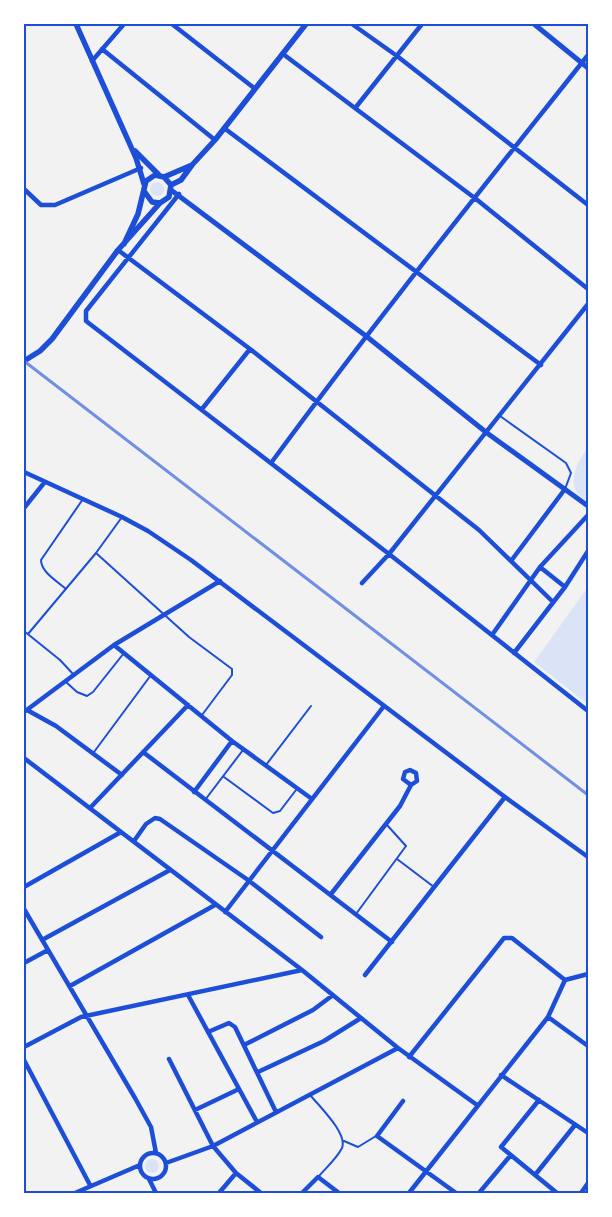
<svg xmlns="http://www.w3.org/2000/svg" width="612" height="1217" font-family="Raleway,sans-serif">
  <rect width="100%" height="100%" fill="#f2f2f2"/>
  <!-- green -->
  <path fill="#dbe4f7" d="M150 189a7 7 0 1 1 14 0a7 7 0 1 1-14 0Z
    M 588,447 L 588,498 L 586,500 C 563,488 577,462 588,447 Z
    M 588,587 L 588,704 L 534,662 Z
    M145 1166a7 7 0 1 1 14 0a7 7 0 1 1-14 0Z"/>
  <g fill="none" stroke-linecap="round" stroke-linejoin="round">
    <!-- service -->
    <path stroke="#1d4ed8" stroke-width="2" d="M 500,416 L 566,463 L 571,473 L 565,489
      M 96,553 L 189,637 L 232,669 L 232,675 L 202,715
      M 66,589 C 57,581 41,572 41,560 L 83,499
      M 24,631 L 60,660 L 74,675
      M 28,634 L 96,553 L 122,517
      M 66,682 L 77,692 L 87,696 L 93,692 L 124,653
      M 94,752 L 151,675
      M 266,765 L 311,706
      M 224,777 L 273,813 L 280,811 L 296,790
      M 205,800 L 243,750
      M 397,859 L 434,887
      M 356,914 L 406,846 L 387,825
      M 311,1096 C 320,1107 348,1134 342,1148 C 337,1158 326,1168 319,1176
      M 344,1141 L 358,1147 L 376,1136"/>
    <!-- minor -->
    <path stroke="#1d4ed8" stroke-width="4.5" d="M 172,24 L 254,88
      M 352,24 L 397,56 L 588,205
      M 102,49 L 215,140
      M 283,54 L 476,199 L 588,289
      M 92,61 L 124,24
      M 356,107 L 422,24
      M 224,128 L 541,365
      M 24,189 L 41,205 L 55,205 L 141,168
      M 179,194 L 86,311 L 86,321 L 389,554 L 588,711
      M 118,250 L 250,349 L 479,530 L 553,602
      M 202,409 L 250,349
      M 271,463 C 373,324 481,190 588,55
      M 24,472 L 122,517 L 148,531 L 191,560 L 505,797 L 588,857
      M 24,508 L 44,483
      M 511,561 L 565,489
      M 540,567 L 565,587
      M 362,583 L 389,554 L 588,304
      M 492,635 L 540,567 L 588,515
      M 114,645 L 232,741 L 312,799
      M 514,653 L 565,587 L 588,551
      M 27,710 L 56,726 L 122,775
      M 24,712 L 114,645 L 220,581
      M 143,752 L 392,942
      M 24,758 L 302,970 L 398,1048 L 477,1105
      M 194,792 L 232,741
      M 90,808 L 188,705
      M 134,841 L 146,824 L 155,818 L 160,819 L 248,880 L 321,937
      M 24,887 L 121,832
      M 331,894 L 400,806 L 411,785 L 417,781 L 416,773 L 410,770 L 405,772 L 403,779 L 411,785
      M 24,909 L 135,1098 L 151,1127 L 156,1153
      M 225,912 L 384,706
      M 42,940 L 170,870
      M 24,963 L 48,950
      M 365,975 L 505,797
      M 70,986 L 215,905
      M 188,995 L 257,1122
      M 548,1017 L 588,1046
      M 208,1032 L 229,1023 L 235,1027 L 276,1112
      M 244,1045 L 313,1010 L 333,995
      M 24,1047 L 81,1017 L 302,970
      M 409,1057 L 504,938 L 512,938 L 565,980
      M 169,1059 L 213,1146 L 236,1173 L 261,1193
      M 24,1060 L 90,1185
      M 258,1072 L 324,1041 L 361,1018
      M 501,1075 L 588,1133
      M 539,1100 L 501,1147 L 557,1193
      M 403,1101 L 377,1136 L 456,1193
      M 195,1110 L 239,1089
      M140 1166a13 13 0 1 1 26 0a13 13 0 1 1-26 0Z
      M 166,1163 L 213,1146 L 398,1048
      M 535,1175 L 575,1125
      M 149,1179 L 156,1193
      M 75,1193 L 140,1165
      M 219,1193 L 236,1173
      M 302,1193 L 318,1177 L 339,1193
      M 409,1193 L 548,1017 L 565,980 L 588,974
      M 479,1193 L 510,1156
      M 581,1193 L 588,1183"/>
    <!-- tertiary -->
    <path stroke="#1d4ed8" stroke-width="5" d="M 534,24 L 588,68
      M 171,190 L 366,336 L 487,433 L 588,506"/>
    <!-- secondary -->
    <path stroke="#1d4ed8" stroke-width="5.5" d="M 76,24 L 136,158 L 144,184
      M 135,151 L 159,175
      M 164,177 L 192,165
      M 171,185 L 181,180 L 192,165 L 215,140 L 306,24
      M 144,191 L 152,202 L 160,203
      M 24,361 L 40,351 L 52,339 L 118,250 L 160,203 L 169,197 L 171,185 L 164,177 L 155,175 L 146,181 L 138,214 L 124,244"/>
    <!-- rail -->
    <path stroke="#7290e2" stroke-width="3" d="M 24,361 L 588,795"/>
  </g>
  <!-- border -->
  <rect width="612" height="1217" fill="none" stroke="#ffffff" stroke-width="50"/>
  <rect x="25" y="25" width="562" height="1167" fill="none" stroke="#1d4ed8" stroke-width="2"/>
</svg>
